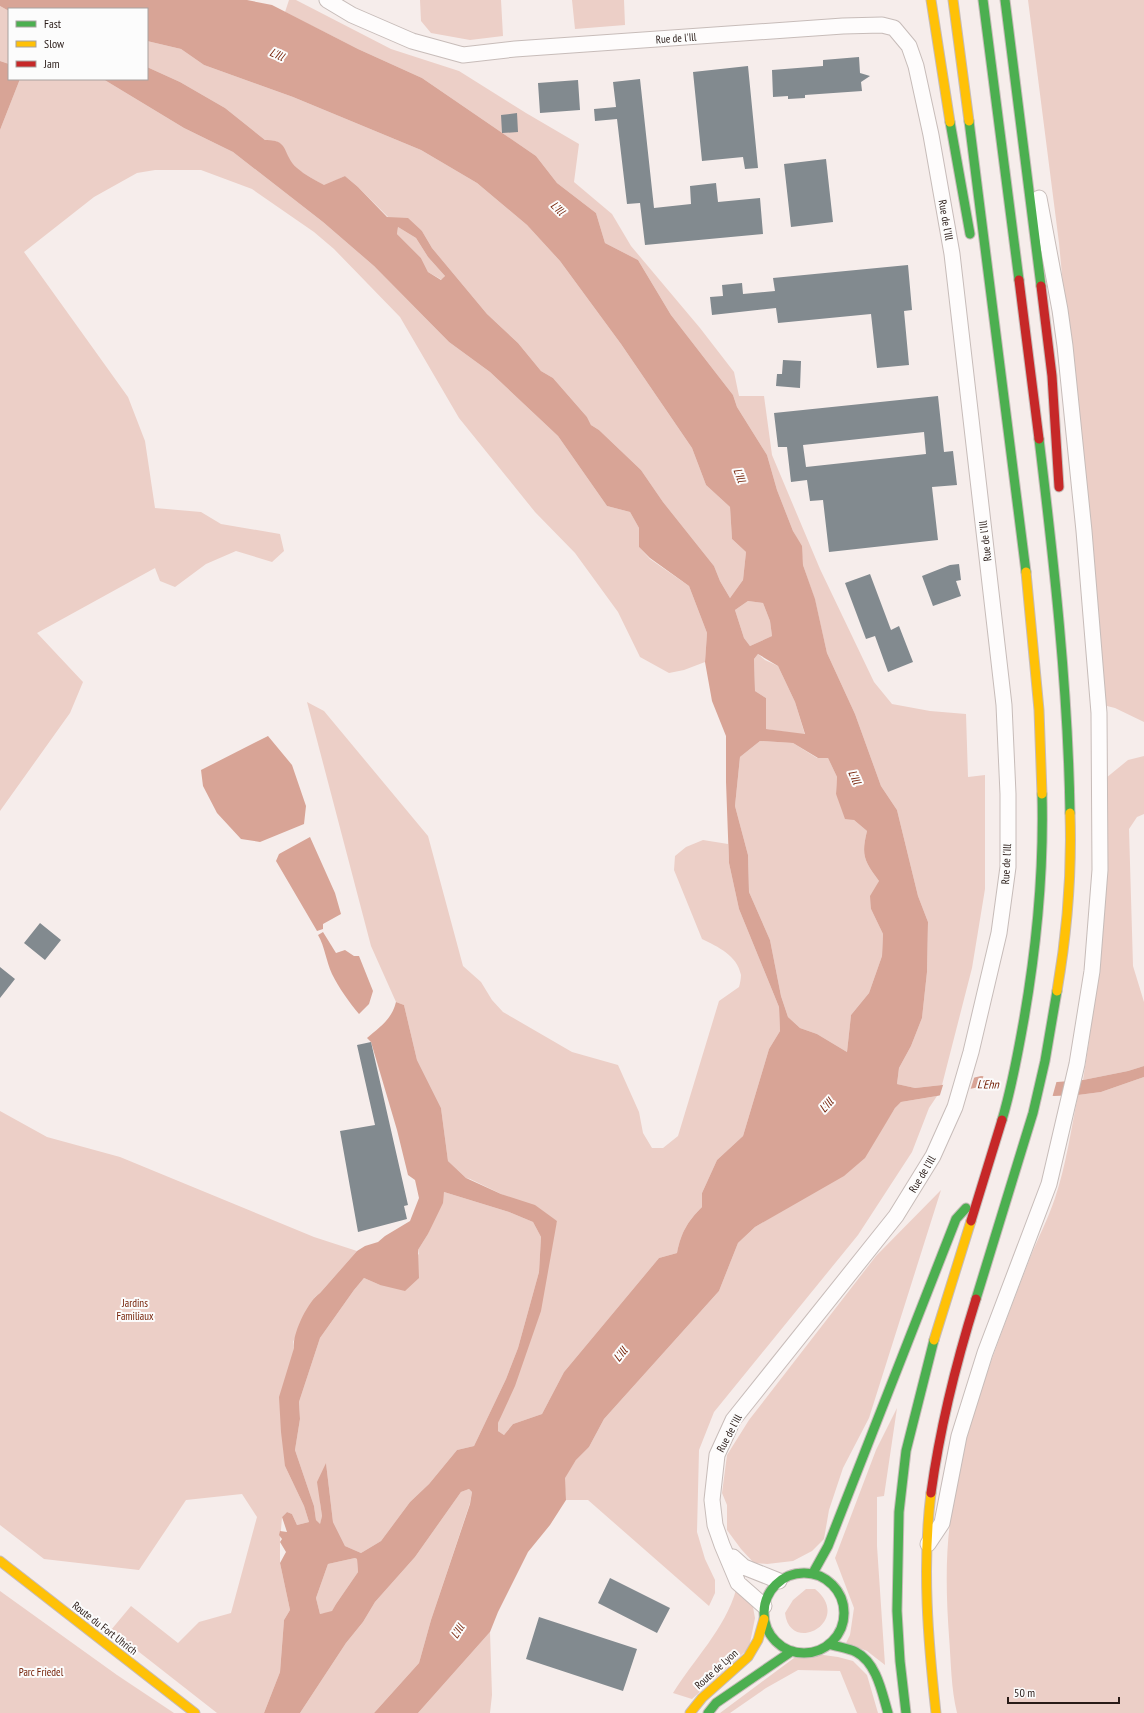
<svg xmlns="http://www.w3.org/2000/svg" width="1144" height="1713" font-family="'PT Sans Narrow',sans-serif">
  <rect width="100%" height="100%" fill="#f6edeb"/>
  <!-- green -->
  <path fill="#eccfc7" d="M 289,0 L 296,0 L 391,49 L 459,71 L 526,113 L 579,144 L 574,182 L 612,214 L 631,246 L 700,328 L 734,372 L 739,396 L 764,396 L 772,455 L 820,569 L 874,682 L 892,704 L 930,711 L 966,714 L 968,777 L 985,775 L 985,889 L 972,968 L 942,1085 L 915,1088 L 897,1084 L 899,1068 L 911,1046 L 922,1018 L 927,972 L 928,922 L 918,896 L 897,810 L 881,786 L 855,714 L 827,653 L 815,600 L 803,565 L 801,546 L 793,531 L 777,490 L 767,455 L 737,407 L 733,395 L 671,315 L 638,260 L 605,243 L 596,213 L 557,183 L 536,156 L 422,78 L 358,49 L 285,12 Z
    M 420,0 L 501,0 L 503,36 L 470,40 L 431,33 L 421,21 Z
    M 572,0 L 624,0 L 625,25 L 575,29 Z
    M 1028,0 L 1144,0 L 1144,722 L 1115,708 L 1103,705 L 1059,243 Z
    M 0,6 L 9,11 L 9,64 L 0,61 Z
    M 147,41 L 181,49 L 204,65 L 293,97 L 421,150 L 477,183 L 527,225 L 560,261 L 621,344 L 692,448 L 706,485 L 730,507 L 732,539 L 746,552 L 743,580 L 730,598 L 720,581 L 714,566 L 663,502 L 641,470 L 599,430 L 591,425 L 587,417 L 553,378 L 541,371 L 518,343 L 487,314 L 432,248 L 422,231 L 388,217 L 358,187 L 345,176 L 324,186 C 316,180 305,175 297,169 C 282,156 289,139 265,140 L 225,108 L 180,82 L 147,67 Z
    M 20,79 L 103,79 L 184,128 L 233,152 L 323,222 L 374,266 L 449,342 L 490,372 L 558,436 L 607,506 L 630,512 L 639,528 L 639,547 L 650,559 L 689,586 L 707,633 L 705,662 L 684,670 L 669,673 L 640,657 L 618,612 L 575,553 L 535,512 L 459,418 L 400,317 L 334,249 L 314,232 L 252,189 L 201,170 L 155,170 L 137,173 L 94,197 L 24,252 L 128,397 L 145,441 L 155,508 L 201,512 L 221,524 L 280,534 L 284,551 L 272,562 L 236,551 L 206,564 L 175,587 L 160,581 L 155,568 L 37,633 L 83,682 L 70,713 L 0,811 L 0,130 Z
    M 398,227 L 416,238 L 428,257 L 445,276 L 442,280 L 428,272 L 421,258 L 397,234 Z
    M 748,601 L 763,603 L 770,621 L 772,636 L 750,646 L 744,638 L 735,610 Z
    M 758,654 L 765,660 L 778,666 L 795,702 L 805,735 L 766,729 L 766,698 L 755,691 L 754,659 Z
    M 307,702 L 324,711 L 428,836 L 463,966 L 481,982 L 492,1000 L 503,1012 L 572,1052 L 618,1065 L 639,1112 L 643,1133 L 652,1148 L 663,1148 L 678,1136 L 719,1001 L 739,987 C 740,984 741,978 741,975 C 737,955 718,947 702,939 L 674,870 L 675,856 L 686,847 L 703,840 L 728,844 L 729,863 L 739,909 L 779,1007 L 780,1031 L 769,1049 L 743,1136 L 717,1160 L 702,1193 L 702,1207 C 687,1222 681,1233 677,1253 L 659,1258 L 564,1372 L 542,1414 L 513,1424 L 504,1435 L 498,1431 L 498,1423 L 557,1221 L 470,1179 L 466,1178 L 448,1161 L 441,1108 L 417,1060 L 404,1005 L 396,1002 L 371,946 Z
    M 760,741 L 793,743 L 817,758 L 828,758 L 837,777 L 836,794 L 854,820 L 867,831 C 861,856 864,860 879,881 L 871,909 L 883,934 L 882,956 L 869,993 L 851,1015 L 847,1052 L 817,1034 L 800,1028 L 788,1017 L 781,996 L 770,940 L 749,892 L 748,855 L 735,806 L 740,757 Z
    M 1144,756 L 1144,814 L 1137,817 L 1129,829 L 1133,966 L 1144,1002 L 1144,1066 L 1128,1071 L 1083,1080 L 1089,1041 L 1101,927 L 1106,778 L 1128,760 Z
    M 1144,1077 L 1144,1713 L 957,1713 C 951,1689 951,1662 949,1636 C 946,1594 945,1551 952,1508 C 965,1422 999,1339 1030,1258 C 1038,1238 1048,1219 1055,1198 C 1066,1165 1071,1130 1078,1095 L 1101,1092 Z
    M 937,1096 L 929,1108 L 912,1152 L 858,1235 L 714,1412 L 699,1450 L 697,1532 L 705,1559 L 715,1580 L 715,1593 L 709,1606 L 588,1500 L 566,1500 L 564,1478 L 576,1460 L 589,1447 L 604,1419 L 719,1291 L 738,1243 L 755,1227 L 787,1208 L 884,1125 L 895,1108 L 901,1102 Z
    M 0,1111 L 47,1137 L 120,1157 L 314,1237 L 357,1251 L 320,1293 L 315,1297 L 293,1342 L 294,1348 L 285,1466 L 304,1506 L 309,1522 L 297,1525 L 292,1514 L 287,1512 L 282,1517 L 280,1542 L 280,1563 L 290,1610 L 284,1620 L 280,1672 L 264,1713 L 217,1713 L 111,1630 L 131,1606 L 178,1643 L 199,1622 L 231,1613 L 257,1517 L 242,1494 L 186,1500 L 139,1570 L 44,1559 L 0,1525 Z
    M 941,1190 L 869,1418 L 843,1468 L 829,1510 L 824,1539 L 812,1551 L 793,1561 L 767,1564 L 754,1563 L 741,1549 L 727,1530 L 727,1505 L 722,1493 L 727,1455 L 749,1420 L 876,1256 Z
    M 444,1192 L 509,1212 L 533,1222 L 541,1237 L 539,1272 L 518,1348 L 506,1379 L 474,1446 L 457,1450 L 429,1484 L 410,1502 L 381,1541 L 361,1553 L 345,1546 L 333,1522 L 326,1463 L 320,1502 L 322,1516 L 320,1525 L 316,1520 L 314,1506 L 295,1450 L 300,1419 L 299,1402 L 320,1338 L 354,1290 L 364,1278 L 380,1285 L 419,1254 L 418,1250 L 428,1234 Z
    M 897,1408 L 884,1496 L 877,1497 L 877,1546 L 885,1665 L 867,1651 L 846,1643 L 850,1635 L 854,1608 L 835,1558 L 876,1450 Z
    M 469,1489 L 472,1492 L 470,1503 L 431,1620 L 419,1663 L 374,1713 L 300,1713 L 346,1643 L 363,1622 L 375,1602 L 415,1557 L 461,1492 Z
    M 355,1558 L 357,1559 L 358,1572 L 336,1604 L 332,1612 L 320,1614 L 316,1598 L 328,1564 Z
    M 806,1589 L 815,1589 C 854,1621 790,1656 785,1613 L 793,1600 Z
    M 736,1590 L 746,1597 L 753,1607 L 755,1618 L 749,1648 L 692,1699 L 673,1693 C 694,1659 725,1629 736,1590 Z
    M 0,1591 L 117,1675 L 174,1713 L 0,1713 Z
    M 490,1632 L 492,1695 L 490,1713 L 418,1713 Z
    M 816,1654 L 838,1657 L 853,1661 L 867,1675 L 878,1713 L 857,1713 L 840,1671 L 798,1670 L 766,1688 L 730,1713 L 720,1713 L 794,1658 Z"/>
  <!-- water -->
  <path fill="#d8a496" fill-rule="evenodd" d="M 0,0 L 247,0 L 272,5 L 358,49 L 422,78 L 536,156 L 557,183 L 596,213 L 605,243 L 638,260 L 671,315 L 733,395 L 737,407 L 767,455 L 777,490 L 793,531 L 802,546 L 803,565 L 815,599 L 827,653 L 855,714 L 881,786 L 897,810 L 918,896 L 928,922 L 927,972 L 922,1018 L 911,1046 L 899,1068 L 897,1084 L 915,1088 L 942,1085 L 981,1076 L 1057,1082 L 1083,1080 L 1128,1071 L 1144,1066 L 1144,1077 L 1101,1092 L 1078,1095 L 1054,1096 L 979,1087 L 937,1096 L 901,1102 L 895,1108 L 865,1158 L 844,1176 L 755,1227 L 738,1243 L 719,1291 L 604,1419 L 589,1447 L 576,1460 L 565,1478 L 566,1500 L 550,1525 L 528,1552 L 498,1612 L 490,1632 L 418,1713 L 374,1713 L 419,1663 L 431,1620 L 470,1504 L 472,1492 L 469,1489 L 461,1492 L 415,1557 L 375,1602 L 363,1622 L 346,1643 L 300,1713 L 264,1713 L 280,1672 L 284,1620 L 290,1610 L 280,1563 L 286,1552 L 280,1542 L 282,1539 L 279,1535 L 280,1531 L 287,1532 L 282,1517 L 287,1512 L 292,1514 L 297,1525 L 309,1522 L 304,1506 L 285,1466 L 281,1432 L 279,1397 L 294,1348 C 292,1334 308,1301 320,1293 L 357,1251 L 365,1246 L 378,1242 L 385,1236 L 410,1221 L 419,1198 L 415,1180 L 408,1175 L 397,1130 L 371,1042 L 367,1038 C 380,1027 392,1019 396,1002 L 404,1005 L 417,1060 L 441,1108 L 448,1161 L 466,1178 L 501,1194 L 535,1205 L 557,1221 L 541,1311 L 515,1386 L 498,1423 L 498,1431 L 504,1435 L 513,1424 L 542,1414 L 564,1372 L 659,1258 L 677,1253 C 681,1233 687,1222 702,1207 L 702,1193 L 717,1160 L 743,1136 L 769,1049 L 780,1031 L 779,1007 L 739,909 L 729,863 L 726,782 L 726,736 L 712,701 L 705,662 L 707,633 L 689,586 L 650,558 L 639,547 L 639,528 L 630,512 L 607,506 L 558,436 L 490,372 L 449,342 L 374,266 L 323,222 L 233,152 L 184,128 L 103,79 L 147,79 L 147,67 L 180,82 L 225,108 L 265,140 C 290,139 282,155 297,168 C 305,175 315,180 324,185 L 345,176 L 358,187 L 387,217 L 408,218 L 422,231 L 432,248 L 487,314 L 518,343 L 541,371 L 553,378 L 587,417 L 591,425 L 599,430 L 641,470 L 663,502 L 714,566 L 720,581 L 730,598 L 743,580 L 746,552 L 732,539 L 730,507 L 706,485 L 692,448 L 621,344 L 560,261 L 527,225 L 477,183 L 421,150 L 293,97 L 204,65 L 181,49 L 147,41 L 147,9 L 9,9 L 9,11 L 0,6 ZM 398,227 L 416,238 L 428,257 L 445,276 L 441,280 L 428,272 L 421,258 L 397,234 ZM 748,601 L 763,603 L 770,621 L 772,636 L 750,646 L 744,638 L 735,610 ZM 758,654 L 778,666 L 795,702 L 805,734 L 766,729 L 766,698 L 755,691 L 754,659 ZM 760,741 L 793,743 L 818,758 L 828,758 L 837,777 L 836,794 L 845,819 L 854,820 L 867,831 C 861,856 864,860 879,881 L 870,896 L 871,909 L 883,934 L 882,956 L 869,993 L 851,1015 L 847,1052 L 817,1034 L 800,1028 L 788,1017 L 781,996 L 770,940 L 749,892 L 748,855 L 735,806 L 740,757 ZM 444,1192 L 509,1212 L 533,1222 L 541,1237 L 539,1272 L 518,1348 L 506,1379 L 474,1446 L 457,1450 L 429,1484 L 410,1502 L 381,1541 L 361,1553 L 345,1546 L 333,1522 L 326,1463 L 317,1482 L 322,1516 L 320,1524 L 316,1520 L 314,1506 L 295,1450 L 300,1419 L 299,1402 L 320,1338 L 354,1290 L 364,1278 L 380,1285 L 405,1291 L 419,1278 L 418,1250 L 428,1234 L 443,1203 ZM 355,1558 L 357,1559 L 358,1572 L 336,1604 L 332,1611 L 320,1614 L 316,1598 L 328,1564 Z
    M 0,61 L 9,64 L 9,79 L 20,79 L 0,130 Z
    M 268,736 L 292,765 L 306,806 L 304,824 L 260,842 L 241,839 L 217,813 L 203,786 L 201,770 Z
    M 310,837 L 335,893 L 341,914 L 323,924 L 323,929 L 317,931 L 276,861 L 279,854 Z
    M 323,932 L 336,953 L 345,950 L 354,956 L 359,956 L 373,991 L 369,1004 L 359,1014 C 349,1002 339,988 332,974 C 326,961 325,947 318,935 Z"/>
  <!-- pier -->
  <path fill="#f6edeb" d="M 984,1074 L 1057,1080 L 1052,1098 L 980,1089 Z
    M 975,1075 L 970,1091 L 939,1098 L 944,1082 Z"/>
  <!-- building -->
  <path fill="#828a8f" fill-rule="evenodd" d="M 859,57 L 860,73 L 870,76 L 861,82 L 862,91 L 805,95 L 805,98 L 788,99 L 788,96 L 773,97 L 772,70 L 823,66 L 823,60 Z
    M 748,66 L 758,168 L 745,169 L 743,157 L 702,161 L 693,72 Z
    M 640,79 L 654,208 L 691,204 L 690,186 L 716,183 L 718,202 L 760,198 L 763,234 L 645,245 L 640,203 L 627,204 L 617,119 L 595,121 L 594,109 L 616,107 L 613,82 Z
    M 578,80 L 580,110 L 540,113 L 538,83 Z
    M 517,113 L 518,132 L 502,133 L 501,115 Z
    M 826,159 L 833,222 L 791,227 L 784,164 Z
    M 908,265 L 912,310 L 904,311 L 909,365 L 877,368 L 871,314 L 778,323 L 776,308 L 712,315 L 710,297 L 723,296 L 722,285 L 742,283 L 743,294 L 775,291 L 773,278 Z
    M 783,360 L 801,361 L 800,388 L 776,386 L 777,374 L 782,374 Z
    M 938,396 L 944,452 L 953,451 L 957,485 L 932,487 L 938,540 L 829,552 L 823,500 L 810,501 L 807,480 L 791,482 L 787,447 L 778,447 L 774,413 ZM 924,432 L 926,454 L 806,467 L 803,445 Z
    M 959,564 L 961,580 L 956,581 L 961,596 L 933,606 L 922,576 L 950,565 Z
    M 870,574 L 891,630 L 899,626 L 913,662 L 888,672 L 875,636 L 866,639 L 845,583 Z
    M 40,923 L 61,940 L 45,960 L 24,943 Z
    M 0,967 L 15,979 L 0,998 Z
    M 371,1042 L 408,1205 L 404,1206 L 407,1219 L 358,1232 L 340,1131 L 375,1125 L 357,1045 Z
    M 610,1578 L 670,1608 L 657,1633 L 598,1603 Z
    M 539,1617 L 637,1649 L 623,1691 L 526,1659 Z"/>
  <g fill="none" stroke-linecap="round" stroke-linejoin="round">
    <!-- street casing -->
    <g stroke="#c7bcb9" stroke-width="17">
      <path id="street" d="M 327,0 L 352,15 L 412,41 L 463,55 L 515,49 L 843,26 L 882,25 L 894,28 L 909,46 L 916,66 L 931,135 L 952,254 L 1004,705 L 1008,794 L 1008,867 L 999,933 L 971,1052 L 955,1107 L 933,1156 L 896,1216 L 733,1420 L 717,1455 L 712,1500 L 715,1525 L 722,1545 L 738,1583 L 764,1606
        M 928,1544 L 942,1523 L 959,1436 L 985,1353 L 1049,1184 L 1077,1064 L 1092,971 L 1100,870 L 1099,713 L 1084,531 L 1065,346 L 1060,310 L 1039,198
        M 729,1560 L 733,1557 L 744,1567 L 779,1581"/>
    </g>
    <!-- fast casing -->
    <g stroke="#c7bcb9" stroke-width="11">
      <path id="fast" d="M 983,0 L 1019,280
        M 1005,0 L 1041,286
        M 969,121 L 1026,572
        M 950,122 L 970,234
        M 1039,439 C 1054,563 1068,688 1070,813
        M 1002,1120 C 1012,1087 1018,1053 1024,1019 C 1037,944 1044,871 1042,794
        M 976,1299 L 1033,1113 L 1045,1061 L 1057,991
        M764 1613a40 40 0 1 1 80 0a40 40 0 1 1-80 0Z
        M 813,1573 L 828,1546 L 956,1219 L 966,1208
        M 829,1644 C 838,1647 848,1648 856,1652 C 877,1663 882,1693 888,1713
        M 708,1713 L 716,1703 L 792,1651
        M 906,1713 L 900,1661 L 897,1611 L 899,1512 L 906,1451 L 934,1340"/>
    </g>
    <!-- slow casing -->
    <g stroke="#c7bcb9" stroke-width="11">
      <path id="slow" d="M 931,0 L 950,122
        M 953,0 L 969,121
        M 1026,572 L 1039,710 L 1042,794
        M 1057,991 C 1067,933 1072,872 1070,813
        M 934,1340 L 971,1221
        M 931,1493 C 922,1566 928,1640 936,1713
        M 0,1561 L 195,1713
        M 690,1713 L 702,1698 L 748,1657 L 758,1640 L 764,1619"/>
    </g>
    <!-- jam casing -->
    <g stroke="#c7bcb9" stroke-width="11">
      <path id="jam" d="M 1019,280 L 1039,439
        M 1041,286 L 1052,376 L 1059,487
        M 971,1221 L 1002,1120
        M 931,1493 C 940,1427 956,1363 976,1299"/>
    </g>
    <!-- street -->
    <use href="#street" stroke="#fefcfc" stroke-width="15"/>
    <!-- fast -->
    <use href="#fast" stroke="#4caf50" stroke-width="9"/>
    <!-- slow -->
    <use href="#slow" stroke="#ffc107" stroke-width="9"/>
    <!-- jam -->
    <use href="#jam" stroke="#c62828" stroke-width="9"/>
  </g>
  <g text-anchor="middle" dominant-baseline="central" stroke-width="4" stroke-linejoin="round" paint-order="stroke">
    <!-- street labels -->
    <g font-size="11" fill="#291b17" stroke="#fcfcfc">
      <text transform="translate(676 38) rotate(-4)">Rue de l'Ill</text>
      <text transform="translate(946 220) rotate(80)">Rue de l'Ill</text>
      <text transform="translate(985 541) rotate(-97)">Rue de l'Ill</text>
      <text transform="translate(1006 864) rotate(-87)">Rue de l'Ill</text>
      <text transform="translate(922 1174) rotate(-59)">Rue de l'Ill</text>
      <text transform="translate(729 1433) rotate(-62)">Rue de l'Ill</text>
      <text transform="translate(105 1628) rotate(38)">Route du Fort Uhrich</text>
      <text transform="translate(716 1669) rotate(-42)">Route de Lyon</text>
    </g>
    <!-- park labels -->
    <g font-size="11" fill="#742006" stroke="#fcfcfc">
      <text x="135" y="1303">Jardins<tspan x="135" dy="13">Familiaux</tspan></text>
      <text x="41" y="1672">Parc Friedel</text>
    </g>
    <!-- water labels -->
    <g font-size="12" font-style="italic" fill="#742006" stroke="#fcfcfc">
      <text transform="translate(277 54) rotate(24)">L'Ill</text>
      <text transform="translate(558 208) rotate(44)">L'Ill</text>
      <text transform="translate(740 475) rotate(69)">L'Ill</text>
      <text transform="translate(855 777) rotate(66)">L'Ill</text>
      <text transform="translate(988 1084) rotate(1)">L'Ehn</text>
      <text transform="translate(826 1105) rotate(-48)">L'Ill</text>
      <text transform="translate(620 1354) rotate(-51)">L'Ill</text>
      <text transform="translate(457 1631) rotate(-58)">L'Ill</text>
    </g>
  </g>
  <!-- legend -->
  <rect x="8" y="8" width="140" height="72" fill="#fcfcfc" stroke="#a8a2a0"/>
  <rect x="16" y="21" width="20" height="6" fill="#4caf50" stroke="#a8a2a0"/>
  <text x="44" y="28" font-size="12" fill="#291b17">Fast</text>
  <rect x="16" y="41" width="20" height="6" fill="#ffc107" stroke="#a8a2a0"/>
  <text x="44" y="48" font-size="12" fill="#291b17">Slow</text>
  <rect x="16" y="61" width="20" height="6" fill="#c62828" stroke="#a8a2a0"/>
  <text x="44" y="68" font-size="12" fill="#291b17">Jam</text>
  <!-- scale -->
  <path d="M1008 1697v6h111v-6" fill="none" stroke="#291b17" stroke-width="2"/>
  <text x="1014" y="1697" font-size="12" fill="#291b17" stroke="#fcfcfc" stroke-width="3" paint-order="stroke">50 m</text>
</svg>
